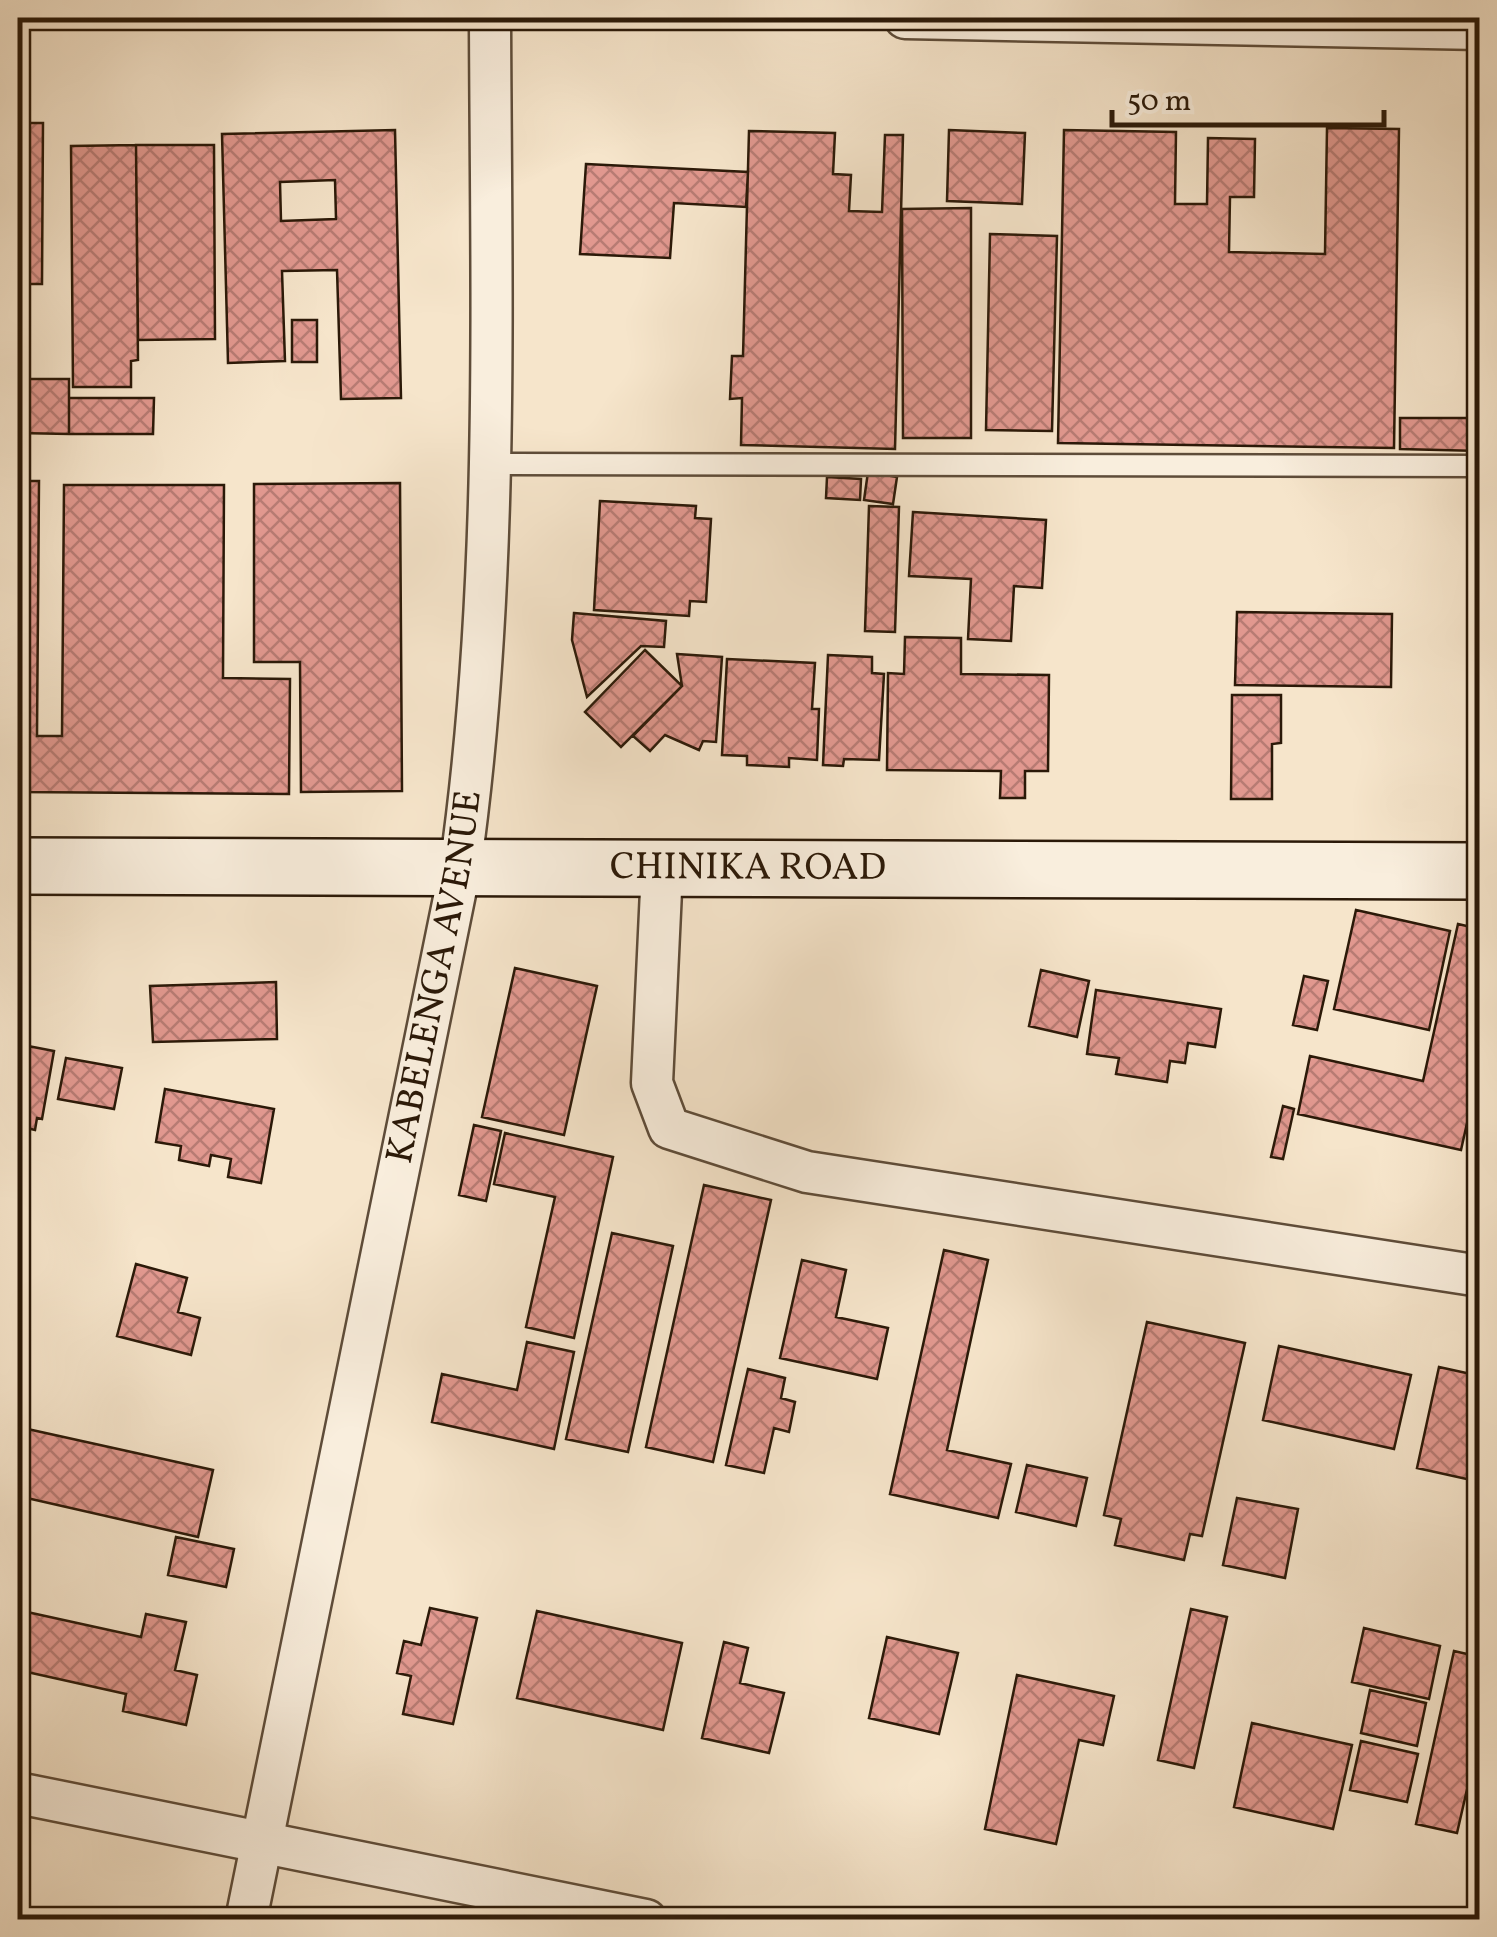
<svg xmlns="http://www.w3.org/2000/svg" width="1497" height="1937" font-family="Vollkorn,serif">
  <defs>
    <pattern id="building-cross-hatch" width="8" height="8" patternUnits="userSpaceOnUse" patternTransform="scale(2.5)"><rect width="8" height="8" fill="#e1988f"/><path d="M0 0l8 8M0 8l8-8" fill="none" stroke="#b77b73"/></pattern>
  </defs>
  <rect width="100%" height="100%" fill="#f6e5cb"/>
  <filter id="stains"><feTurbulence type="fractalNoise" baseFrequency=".002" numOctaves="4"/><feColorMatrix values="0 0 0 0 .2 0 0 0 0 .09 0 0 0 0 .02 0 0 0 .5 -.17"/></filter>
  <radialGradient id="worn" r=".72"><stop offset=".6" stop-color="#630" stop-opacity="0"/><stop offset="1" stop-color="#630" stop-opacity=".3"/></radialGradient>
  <!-- building -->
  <path fill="url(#building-cross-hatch)" stroke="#2b1908" stroke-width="2.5" fill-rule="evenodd" d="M 18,123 L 43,123 L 42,284 L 18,284 Z
    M 1327,128 L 1399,129 L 1394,448 L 1058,443 L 1064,130 L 1176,132 L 1175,204 L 1207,204 L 1208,138 L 1255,139 L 1254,197 L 1230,197 L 1229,252 L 1325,254 Z
    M 395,130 L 401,398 L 341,399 L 337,270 L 282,271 L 285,361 L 228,363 L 222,134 ZM 335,180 L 336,219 L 281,221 L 280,182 Z
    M 949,130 L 1025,133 L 1022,204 L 947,201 Z
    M 749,131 L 835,133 L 833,174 L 851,175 L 849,211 L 882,212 L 885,135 L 903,135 L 895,449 L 741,445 L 742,398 L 730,399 L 732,356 L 743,356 Z
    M 136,145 L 138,360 L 131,361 L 131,387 L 73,387 L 71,146 Z
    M 136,145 L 214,145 L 215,339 L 138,340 Z
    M 586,164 L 748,172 L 746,207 L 674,203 L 670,258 L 580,254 Z
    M 971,208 L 971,438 L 903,438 L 902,209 Z
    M 1471,211 L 1480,211 L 1480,278 L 1469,278 Z
    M 990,234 L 1057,236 L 1052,431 L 986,430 Z
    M 292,320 L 317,320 L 317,362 L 292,362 Z
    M 18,379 L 69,379 L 69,434 L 18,433 Z
    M 69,398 L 154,398 L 153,434 L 69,434 Z
    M 1400,418 L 1480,418 L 1480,451 L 1400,449 Z
    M 868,472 L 897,477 L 893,504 L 864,500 Z
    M 827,477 L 861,479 L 860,500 L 826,498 Z
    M 18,481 L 39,481 L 37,736 L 62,736 L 64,485 L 224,485 L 223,678 L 290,679 L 289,794 L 18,792 Z
    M 400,483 L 402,791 L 301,792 L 300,662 L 254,662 L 254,484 Z
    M 600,501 L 696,506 L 695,518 L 711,519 L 706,602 L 690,601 L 689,616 L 594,610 Z
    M 869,506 L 899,507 L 895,632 L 865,631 Z
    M 913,512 L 1046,520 L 1042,588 L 1014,586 L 1011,641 L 968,639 L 971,579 L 909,576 Z
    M 1237,612 L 1392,614 L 1391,687 L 1235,685 Z
    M 574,613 L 666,621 L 664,647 L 641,646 L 587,697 L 572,640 Z
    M 905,637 L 961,638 L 961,674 L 1049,675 L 1048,771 L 1025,771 L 1025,798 L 1000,798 L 1001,771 L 887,770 L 888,673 L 904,674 Z
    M 645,650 L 682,686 L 621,747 L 585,712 Z
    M 677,654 L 722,657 L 716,742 L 703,741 L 699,750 L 665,735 L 650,751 L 633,736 L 682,686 Z
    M 828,655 L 872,657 L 872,673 L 884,674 L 879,760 L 844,759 L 843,766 L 823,765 Z
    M 727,659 L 815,663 L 812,709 L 819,709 L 817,760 L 789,758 L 789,767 L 747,765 L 747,756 L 722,755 Z
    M 1232,695 L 1281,695 L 1281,743 L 1272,744 L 1272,799 L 1231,799 Z
    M 1356,910 L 1450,931 L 1429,1030 L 1334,1009 Z
    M 1458,924 L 1480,929 L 1480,1065 L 1461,1150 L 1298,1114 L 1310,1056 L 1423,1081 Z
    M 515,968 L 597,986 L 564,1135 L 482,1117 Z
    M 1041,970 L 1089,981 L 1077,1037 L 1029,1026 Z
    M 1304,976 L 1328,981 L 1317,1030 L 1293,1025 Z
    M 276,982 L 277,1039 L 153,1042 L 150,986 Z
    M 1096,990 L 1221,1009 L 1215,1047 L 1188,1043 L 1185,1063 L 1170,1061 L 1167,1082 L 1116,1074 L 1119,1058 L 1087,1054 Z
    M 28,1046 L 54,1051 L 42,1119 L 37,1118 L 35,1130 L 18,1126 Z
    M 66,1058 L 122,1068 L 114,1109 L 58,1099 Z
    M 165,1089 L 274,1109 L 261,1183 L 228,1177 L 231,1159 L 211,1155 L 209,1166 L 179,1160 L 181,1146 L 156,1142 Z
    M 1283,1106 L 1294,1109 L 1283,1159 L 1271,1157 Z
    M 474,1125 L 501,1131 L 486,1201 L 459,1195 Z
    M 505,1133 L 613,1157 L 574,1338 L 526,1327 L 555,1197 L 494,1184 Z
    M 704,1185 L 771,1200 L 713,1462 L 646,1447 Z
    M 612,1233 L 673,1246 L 628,1452 L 566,1439 Z
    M 944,1250 L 988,1260 L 947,1450 L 1011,1464 L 998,1518 L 890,1494 Z
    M 802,1260 L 846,1270 L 836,1317 L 888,1328 L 877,1379 L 780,1358 Z
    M 136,1264 L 187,1278 L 178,1312 L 200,1318 L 191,1355 L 117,1336 Z
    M 1147,1322 L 1245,1343 L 1202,1536 L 1190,1534 L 1184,1560 L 1115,1545 L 1121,1519 L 1104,1515 Z
    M 527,1342 L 574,1352 L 554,1449 L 432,1422 L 442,1374 L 517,1390 Z
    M 1279,1346 L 1411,1375 L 1394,1449 L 1263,1420 Z
    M 1439,1367 L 1480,1376 L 1480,1482 L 1417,1468 Z
    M 748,1369 L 785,1378 L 781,1398 L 795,1402 L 789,1432 L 774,1428 L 764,1473 L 726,1465 Z
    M 23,1428 L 213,1470 L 198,1537 L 18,1496 Z
    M 1027,1465 L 1087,1478 L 1076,1526 L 1016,1512 Z
    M 1237,1498 L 1298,1509 L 1285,1578 L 1223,1565 Z
    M 176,1537 L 234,1549 L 226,1587 L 168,1575 Z
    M 430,1608 L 477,1618 L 453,1724 L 403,1714 L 411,1676 L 397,1673 L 404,1641 L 421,1645 Z
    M 1191,1609 L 1227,1617 L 1194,1768 L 1158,1760 Z
    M 18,1610 L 141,1637 L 146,1614 L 186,1622 L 175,1670 L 197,1675 L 186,1725 L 123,1711 L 126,1694 L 18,1670 Z
    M 537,1611 L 682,1643 L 663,1730 L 517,1698 Z
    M 1364,1628 L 1440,1646 L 1429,1699 L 1352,1682 Z
    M 887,1637 L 958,1653 L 939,1734 L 869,1718 Z
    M 724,1642 L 748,1648 L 740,1683 L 784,1693 L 769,1753 L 702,1738 Z
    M 1454,1651 L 1480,1657 L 1480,1733 L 1457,1833 L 1416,1824 Z
    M 1017,1675 L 1114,1696 L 1103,1745 L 1079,1740 L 1056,1844 L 985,1829 Z
    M 1370,1690 L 1426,1703 L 1417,1746 L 1361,1733 Z
    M 1252,1723 L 1352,1745 L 1333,1829 L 1234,1807 Z
    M 1361,1741 L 1418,1754 L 1407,1802 L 1350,1790 Z"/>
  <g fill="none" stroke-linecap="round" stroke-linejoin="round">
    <!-- lane casing -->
    <g stroke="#5e4c39" stroke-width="25">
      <path id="lane" d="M 491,464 L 1480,466"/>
    </g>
    <!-- street casing -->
    <g stroke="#5e4c39" stroke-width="45">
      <g id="street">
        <path d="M 905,18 L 1480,29"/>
        <path d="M 662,869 L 652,1083 L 669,1128 L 807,1172 L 1480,1276"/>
        <path d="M 18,1793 L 646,1920"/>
        <path id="s1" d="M 246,1920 L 460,869 C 500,587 491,302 490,18"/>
      </g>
    </g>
    <!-- secondary casing -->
    <g stroke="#2b1908" stroke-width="60">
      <g id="secondary">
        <path id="s2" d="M 18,866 L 1480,871"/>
      </g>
    </g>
    <!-- lane -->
    <use href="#lane" stroke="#f9eedd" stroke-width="20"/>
    <!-- street -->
    <use href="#street" stroke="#f9eedd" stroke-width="40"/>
    <!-- secondary -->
    <use href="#secondary" stroke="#f9eedd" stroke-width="55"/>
  </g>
  <g text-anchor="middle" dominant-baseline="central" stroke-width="10" stroke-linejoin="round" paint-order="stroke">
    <!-- street labels -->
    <g font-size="38" fill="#2b1908" stroke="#f9eedd">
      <text stroke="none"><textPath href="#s2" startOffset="730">CHINIKA ROAD</textPath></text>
      <text stroke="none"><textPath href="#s1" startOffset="962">KABELENGA AVENUE</textPath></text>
    </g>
  </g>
  <!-- margin -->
  <rect width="1497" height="1937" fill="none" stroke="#f6e5cb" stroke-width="60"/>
  <rect x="20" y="20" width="1457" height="1897" fill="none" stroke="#2b1908" stroke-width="5"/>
  <rect x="30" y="30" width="1437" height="1877" fill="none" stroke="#2b1908" stroke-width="2.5"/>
  <!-- scale -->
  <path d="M1112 110v15h272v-15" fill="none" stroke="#2b1908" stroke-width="5"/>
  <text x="1127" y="110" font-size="30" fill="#2b1908" stroke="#f9eedd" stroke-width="8" paint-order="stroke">50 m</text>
  <rect width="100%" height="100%" filter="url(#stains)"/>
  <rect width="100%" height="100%" fill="url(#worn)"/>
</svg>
